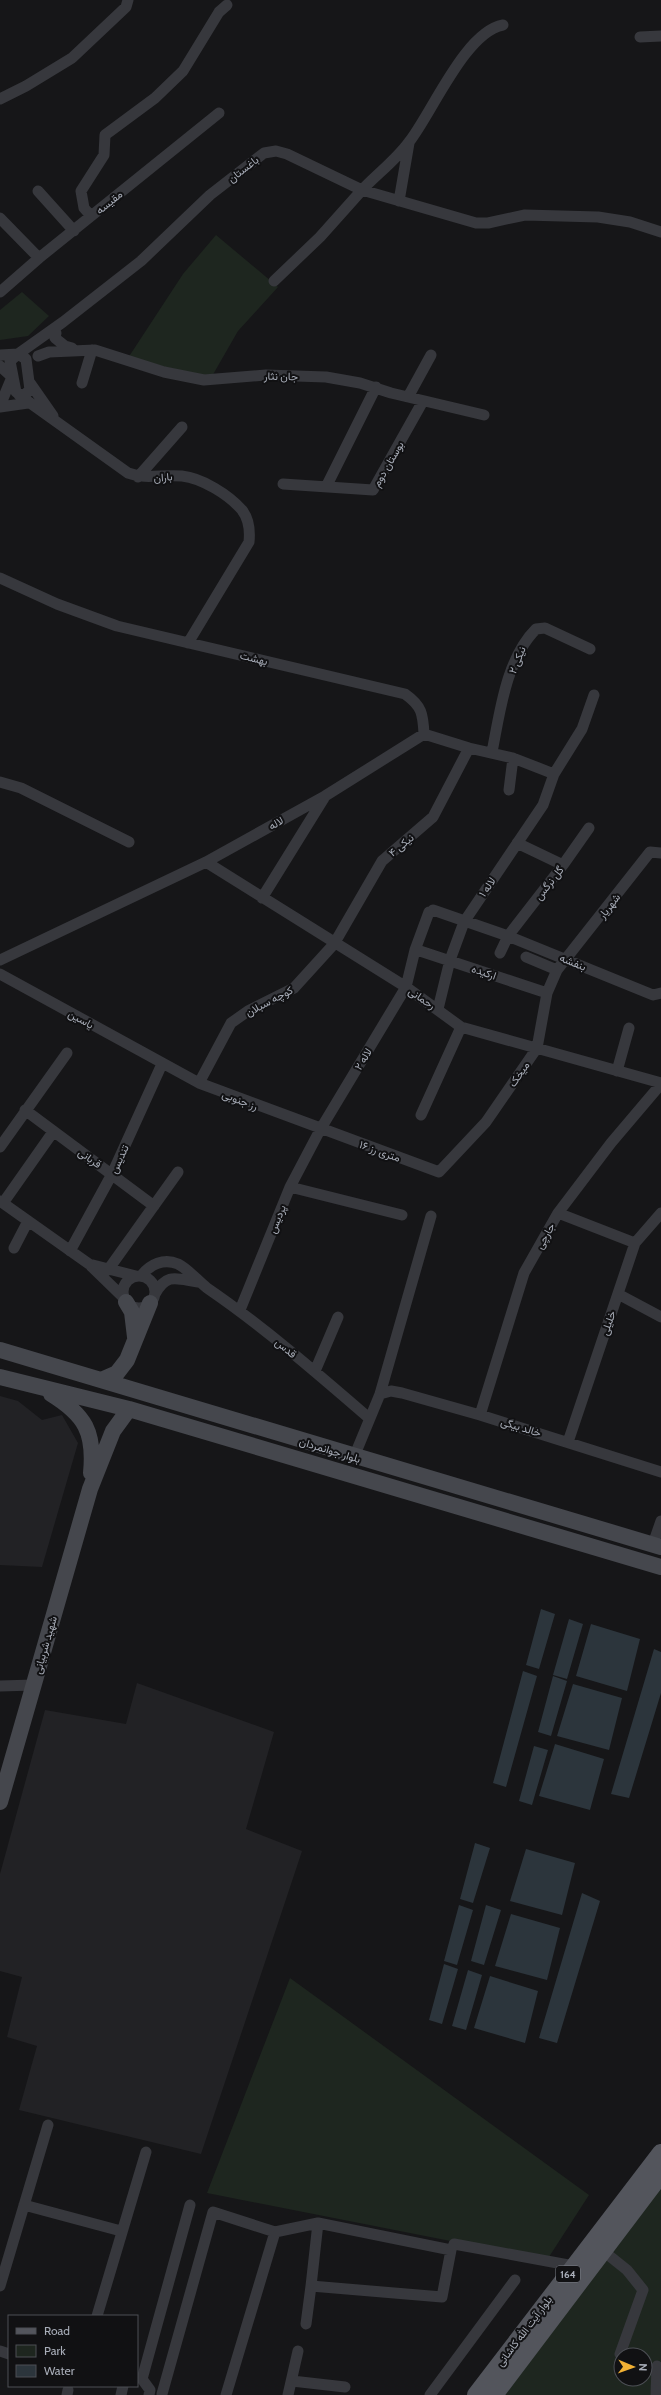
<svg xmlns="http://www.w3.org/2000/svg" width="661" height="2395" font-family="Cabin,Vazirmatn,sans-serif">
  <rect width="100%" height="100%" fill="#161618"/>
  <!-- built -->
  <path fill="#222225" d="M 0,1396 L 18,1401 L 42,1420 L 62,1415 L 78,1443 L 42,1567 L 0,1565 Z
    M 137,1683 L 274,1732 L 246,1829 L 302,1851 L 201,2154 L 19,2110 L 37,2046 L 7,2037 L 22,1977 L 0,1971 L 0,1874 L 45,1710 L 126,1724 Z"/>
  <!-- green -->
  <path fill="#1e261f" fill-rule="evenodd" d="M 216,235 L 278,287 L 238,331 L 211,378 L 128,358 L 183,274 Z
    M 22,292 L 49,316 L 28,336 L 0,340 L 0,310 Z
    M 290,1978 L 589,2195 L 547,2260 L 207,2193 Z
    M 661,2184 L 661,2395 L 503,2395 ZM 621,2355 L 645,2355 L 645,2379 L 621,2379 Z"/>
  <!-- water -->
  <path fill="#2c353c" d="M 541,1609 L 555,1614 L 539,1669 L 526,1665 Z
    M 569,1619 L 583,1624 L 567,1679 L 553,1675 Z
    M 591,1624 L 640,1639 L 627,1691 L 576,1676 Z
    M 654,1649 L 661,1652 L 661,1693 L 629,1798 L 611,1794 Z
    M 523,1671 L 537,1676 L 506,1787 L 493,1783 Z
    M 553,1676 L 567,1681 L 551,1736 L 538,1732 Z
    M 573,1684 L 622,1698 L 609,1750 L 557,1736 Z
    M 555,1744 L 604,1759 L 590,1810 L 539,1796 Z
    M 534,1746 L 548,1750 L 532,1805 L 519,1801 Z
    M 475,1843 L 490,1848 L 473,1903 L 460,1899 Z
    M 526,1849 L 575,1863 L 562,1915 L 510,1901 Z
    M 582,1893 L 600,1901 L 557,2043 L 539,2038 Z
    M 459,1905 L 473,1910 L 457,1965 L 444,1961 Z
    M 486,1905 L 501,1910 L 484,1965 L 471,1961 Z
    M 511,1914 L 560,1928 L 547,1980 L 495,1966 Z
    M 444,1964 L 458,1969 L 442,2024 L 429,2020 Z
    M 468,1970 L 482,1975 L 466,2030 L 452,2026 Z
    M 490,1976 L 538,1991 L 525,2043 L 474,2028 Z"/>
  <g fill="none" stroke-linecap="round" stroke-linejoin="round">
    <!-- minor -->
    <path stroke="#37383d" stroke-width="11" d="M 503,25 C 465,32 432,113 409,142 C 396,160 377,174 362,190 L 476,223 L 488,223 L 525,215 L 598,217 L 630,222 L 661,232
      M 640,37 L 661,36
      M 0,99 L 26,86 L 72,58 L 126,7 L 128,0
      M 38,191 L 74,231
      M 399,201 L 409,143
      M 91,216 L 84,208 L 81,191 L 104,155 L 105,135 L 155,98 L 183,71 L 219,12 L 227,5
      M 0,218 L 39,258
      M 0,292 L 39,258 L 219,113
      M 56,333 L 55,338 L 65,346 L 72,348
      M 18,354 L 26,359 L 30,390 L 23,396 L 16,392 L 10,361 Z
      M 0,355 L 18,354 L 63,322 L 141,261 L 210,195 L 264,153 L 276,151 L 287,154 L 362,190 L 320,237 L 274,281
      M 38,356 L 49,352 L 95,350 L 164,372 L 204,380 L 266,375 L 326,377 L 360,383 L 391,393 L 484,415
      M 0,366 L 12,377 L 0,406
      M 30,383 L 53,416
      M 82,383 L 92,350
      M 19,395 L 128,473 C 147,480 162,474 182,476 C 202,478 229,495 242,510 C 249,519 250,532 249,542 L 188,643
      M 408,397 L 431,355
      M 0,407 L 28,403
      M 138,477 L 182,427
      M 283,484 L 373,490 L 423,401
      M 326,487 L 376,387
      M 0,578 L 57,604 L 117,626 L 405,694 C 422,706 423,714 424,734
      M 492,752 C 500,712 506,659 536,629 L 545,628 L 590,649
      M 0,782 L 21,788 L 129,842
      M 509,790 L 513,758
      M 517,843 L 563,865
      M 206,862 L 406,987 L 461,1027 L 661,1083
      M 262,898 L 324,798
      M 433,910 L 508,936 L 653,995 L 661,993
      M 420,951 L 547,993
      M 500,953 L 508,936 L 563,865 L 589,828
      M 526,957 L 557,970
      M 0,960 L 206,862 L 325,796 L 424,734 L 469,748 L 513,758 L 554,774
      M 0,974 L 199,1083 L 439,1172 L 486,1122 L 537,1048 L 547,993 L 557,970 L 650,852 L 661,853
      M 438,1009 L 450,960 L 464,922 L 543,805 L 554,774 L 582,729 L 594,695
      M 617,1071 L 629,1028
      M 199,1083 L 231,1023 L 248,1011 L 294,988 L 334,944 L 382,861 L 433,817 L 469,748
      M 25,1110 L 154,1206
      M 421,1115 L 461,1027
      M 0,1147 L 67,1053
      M 290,1187 L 402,1215
      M 0,1201 L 89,1264 L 136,1276
      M 3,1203 L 53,1132
      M 558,1213 L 635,1243
      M 14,1248 L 28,1221
      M 70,1251 L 112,1174 L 162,1064
      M 91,1266 L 123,1297
      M 108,1270 L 178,1172
      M123 1292a16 16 0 1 1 32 0a16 16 0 1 1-32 0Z
      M 141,1276 C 150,1264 164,1258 178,1264 C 188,1269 198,1281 207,1288 C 264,1327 317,1373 369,1418
      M 155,1294 C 167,1272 177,1279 198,1282
      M 618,1294 L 661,1317
      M 240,1310 L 290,1187 L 320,1130 L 406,987 L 415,950 L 429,912
      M 315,1371 L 338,1317
      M 380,1394 L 391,1391 L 402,1393 L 480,1415 L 661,1472
      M 480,1415 L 524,1273 L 558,1213 L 611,1143 L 661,1084
      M 568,1442 L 635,1243 L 661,1213
      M 354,1457 L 380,1394 L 431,1216
      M 653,1544 L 661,1521
      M 0,1686 L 34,1685
      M 24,2205 L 121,2231
      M 318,2223 L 451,2250 L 442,2297 L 311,2286 Z
      M 454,2244 L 574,2266
      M 602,2250 L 627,2270 L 643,2290 L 620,2354
      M 0,2286 L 48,2125
      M 97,2316 L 146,2152
      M 306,2324 L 311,2286
      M 0,2351 L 9,2354
      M 292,2381 L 345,2387
      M 162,2394 L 213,2212 L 275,2232 L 318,2223
      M 67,2395 L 68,2390
      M 121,2395 L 123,2386
      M 149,2395 L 150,2390 L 142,2379 L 190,2205
      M 226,2395 L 275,2232
      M 288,2395 L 298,2351
      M 430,2395 L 515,2280
      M 656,2395 L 657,2366"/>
    <!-- secondary -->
    <path stroke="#45474d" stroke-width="16" d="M 126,1302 L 132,1312 L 135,1337
      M 0,1350 L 661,1547
      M 0,1377 L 129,1409 L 661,1567
      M 101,1380 L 117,1373 L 127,1360 L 150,1303
      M 51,1394 C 85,1415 95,1432 91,1473
      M 0,1802 L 90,1489 L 113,1431 L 129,1409"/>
    <!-- primary -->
    <path stroke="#53555c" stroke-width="18" d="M 476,2395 L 661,2153
      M 494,2395 L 661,2174"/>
  </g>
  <g text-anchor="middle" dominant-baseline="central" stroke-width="4" stroke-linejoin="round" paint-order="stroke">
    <!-- shield labels -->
    <rect fill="#111113" stroke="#7b7e86" stroke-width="1" x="556" y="2266" width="24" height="16" rx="3"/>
    <g font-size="10" font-weight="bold" fill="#a8adb8">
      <text x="568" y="2274">164</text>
    </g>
    <!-- street labels -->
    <g font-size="11" fill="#a8adb8" stroke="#111113">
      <text transform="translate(243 169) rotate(-38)">باغستان</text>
      <text transform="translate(109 202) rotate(-39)">مقیسه</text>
      <text transform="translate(281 376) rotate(1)">جان نثار</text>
      <text transform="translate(388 464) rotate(-60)">بوستان دوم</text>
      <text transform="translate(163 477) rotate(-4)">باران</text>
      <text transform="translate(254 658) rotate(14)">بهشت</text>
      <text transform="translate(517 660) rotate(-68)">نیکی ۲</text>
      <text transform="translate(276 823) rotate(-29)">لاله</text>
      <text transform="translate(401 845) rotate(-39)">نیکی ۴</text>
      <text transform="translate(549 883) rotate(-52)">گل نرگس</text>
      <text transform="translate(487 887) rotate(-56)">لاله ۱</text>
      <text transform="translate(609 906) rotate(-52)">شهریار</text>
      <text transform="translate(573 962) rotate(22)">بنفشه</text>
      <text transform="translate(484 972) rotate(19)">ارکیده</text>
      <text transform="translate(422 998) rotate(34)">رحمانی</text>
      <text transform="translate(269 1001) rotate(-28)">کوچه سبلان</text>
      <text transform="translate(81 1019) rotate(29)">یاسین</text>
      <text transform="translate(363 1059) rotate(-59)">لاله ۲</text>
      <text transform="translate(519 1074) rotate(-55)">میخک</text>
      <text transform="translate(240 1100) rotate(21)">رز جنوبی</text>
      <text transform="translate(380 1151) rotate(20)">۱۶ متری رز</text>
      <text transform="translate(90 1158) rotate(35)">قربانی</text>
      <text transform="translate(119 1159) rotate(-65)">تندیس</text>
      <text transform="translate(277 1219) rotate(-68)">پردیس</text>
      <text transform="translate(545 1236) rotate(-61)">جارچی</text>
      <text transform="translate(608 1323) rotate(-71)">خلیلی</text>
      <text transform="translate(286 1348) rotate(39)">قدس</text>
      <text transform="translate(521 1427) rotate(17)">خالد بیگی</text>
      <text transform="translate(330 1450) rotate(17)">بلوار جوانمردان</text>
      <text transform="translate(45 1645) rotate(-74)">شهید شربیانی</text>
      <text transform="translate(524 2331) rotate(-53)">بلوار آیت الله کاشانی</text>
    </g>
  </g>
  <!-- legend -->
  <rect x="8" y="2315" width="130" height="72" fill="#111113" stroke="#4d4f55"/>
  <rect x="16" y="2328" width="20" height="6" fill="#53555c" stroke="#4d4f55"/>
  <text x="44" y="2335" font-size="12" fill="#a8adb8">Road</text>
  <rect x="16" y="2345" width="20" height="12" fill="#1e261f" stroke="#4d4f55"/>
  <text x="44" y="2355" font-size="12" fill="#a8adb8">Park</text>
  <rect x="16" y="2365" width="20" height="12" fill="#2c353c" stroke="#4d4f55"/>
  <text x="44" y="2375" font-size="12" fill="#a8adb8">Water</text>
  <!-- north arrow -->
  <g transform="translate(633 2367) rotate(92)"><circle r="19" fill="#111113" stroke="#4d4f55"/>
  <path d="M0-3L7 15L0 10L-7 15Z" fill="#f2b134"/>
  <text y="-6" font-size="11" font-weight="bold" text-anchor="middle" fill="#a8adb8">N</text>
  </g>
</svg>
